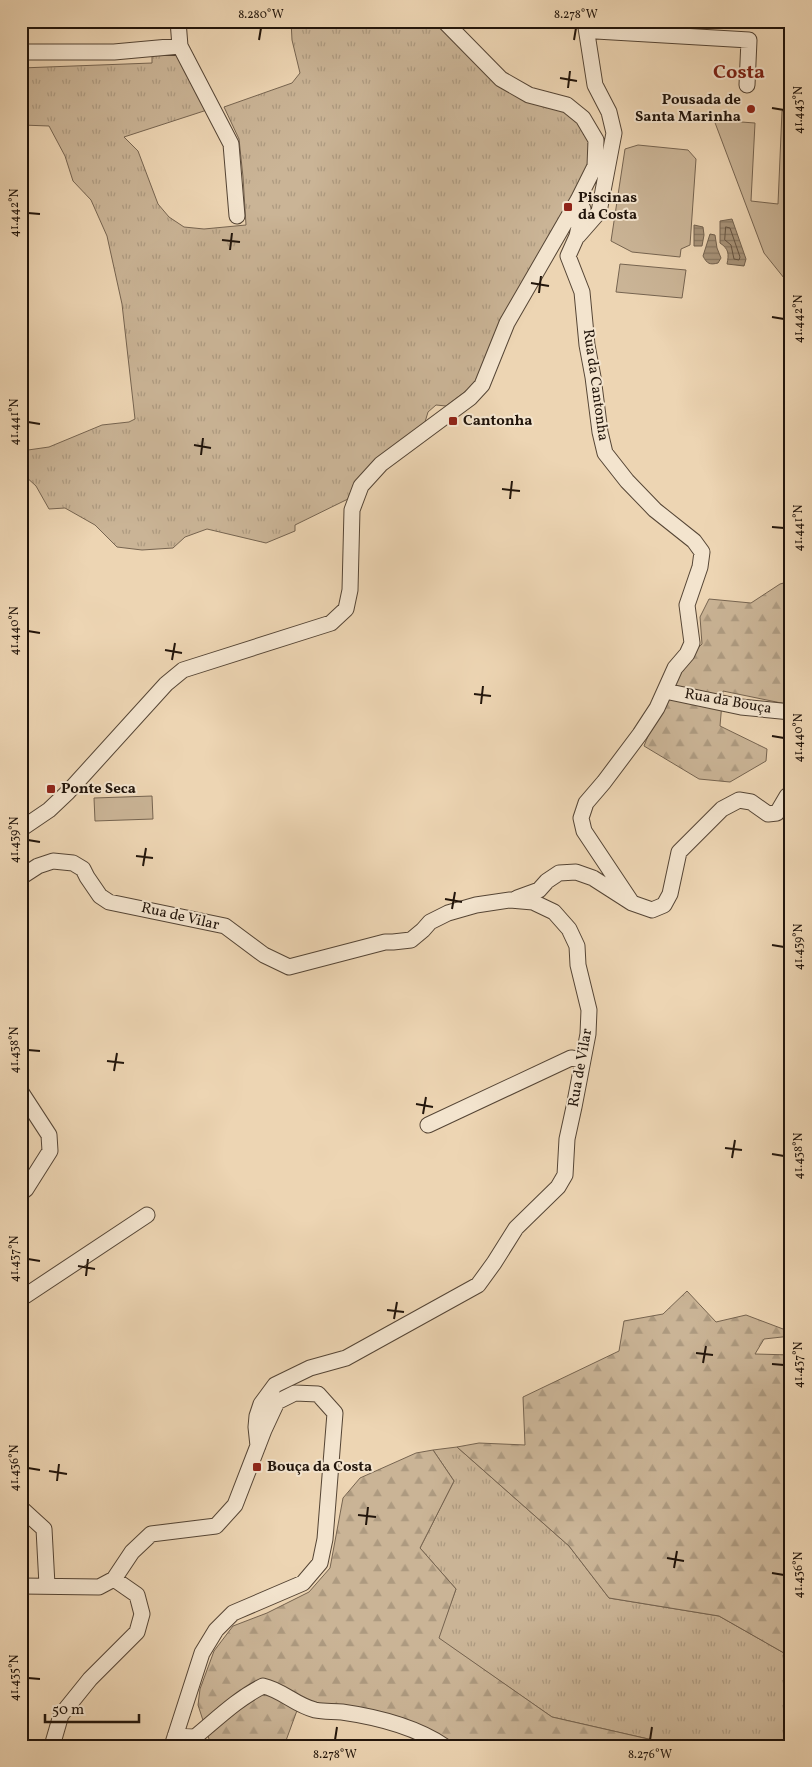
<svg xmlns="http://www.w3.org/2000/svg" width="812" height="1767" font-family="Vollkorn,serif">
  <defs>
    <pattern id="grass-tufts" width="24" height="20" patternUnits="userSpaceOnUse" patternTransform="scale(1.25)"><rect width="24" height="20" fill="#cab496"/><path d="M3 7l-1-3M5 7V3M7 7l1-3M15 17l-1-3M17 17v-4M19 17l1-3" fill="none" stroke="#ad9a80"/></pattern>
    <pattern id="forest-firs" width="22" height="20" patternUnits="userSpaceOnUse" patternTransform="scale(1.25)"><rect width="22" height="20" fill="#cab496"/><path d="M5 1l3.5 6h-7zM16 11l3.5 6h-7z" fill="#ad9a80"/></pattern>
    <pattern id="water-rules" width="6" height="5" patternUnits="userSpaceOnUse" patternTransform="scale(1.25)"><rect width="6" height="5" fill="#a8947a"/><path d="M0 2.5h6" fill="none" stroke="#887862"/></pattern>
  </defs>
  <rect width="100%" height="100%" fill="#edd5b3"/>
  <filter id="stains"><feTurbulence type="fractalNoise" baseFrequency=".004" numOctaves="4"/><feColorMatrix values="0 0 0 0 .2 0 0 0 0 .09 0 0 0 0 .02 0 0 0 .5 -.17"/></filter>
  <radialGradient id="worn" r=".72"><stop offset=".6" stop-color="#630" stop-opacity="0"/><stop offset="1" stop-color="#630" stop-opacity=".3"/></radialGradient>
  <!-- grass -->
  <path fill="url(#grass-tufts)" stroke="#766450" d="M 291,21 L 435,21 L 485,70 L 570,113 L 592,143 L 592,157 L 475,384 L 446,406 L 436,405 L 428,412 L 425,422 C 401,442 357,469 348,499 L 295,525 L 295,531 L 266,543 L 207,529 L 185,537 L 173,548 L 142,550 L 117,547 L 95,525 L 65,508 L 49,509 L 36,486 L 24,475 L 21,474 L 21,451 L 49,447 L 102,425 L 129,422 L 135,419 L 122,304 L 107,236 L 91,200 L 73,181 L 65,156 L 49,126 L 22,125 L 21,126 L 21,68 L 152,63 L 152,55 L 178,53 L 207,110 L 124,137 L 138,151 L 158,204 L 169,217 L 184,227 L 204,229 L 246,225 L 243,177 L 239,139 L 224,107 L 292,83 L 300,73 L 292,40 Z
    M 457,1447 L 569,1546 L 609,1598 L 719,1616 L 784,1653 L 791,1653 L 791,1746 L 679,1746 L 552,1717 L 438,1638 L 456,1589 L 420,1548 L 454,1481 L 433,1450 Z"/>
  <!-- forest -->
  <path fill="url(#forest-firs)" stroke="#766450" d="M 791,581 L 791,705 L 723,691 L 720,726 L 767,749 L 766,761 L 730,782 L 699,779 L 644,746 L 673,672 L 702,644 L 700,617 L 709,599 L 751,603 L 780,584 Z
    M 687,1291 L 716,1322 L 746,1315 L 791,1332 L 791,1336 L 764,1339 L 755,1354 L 791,1355 L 791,1653 L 784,1653 L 719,1616 L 609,1598 L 569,1546 L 457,1447 L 479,1443 L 525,1445 L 523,1397 L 619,1351 L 624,1321 L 663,1314 Z
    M 433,1450 L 454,1481 L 420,1548 L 456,1589 L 439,1638 L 552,1717 L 679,1746 L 444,1746 L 439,1743 L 299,1705 L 284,1746 L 206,1746 L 209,1739 L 198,1705 L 200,1689 L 214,1651 L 233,1626 L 267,1613 L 309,1592 L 330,1568 L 343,1498 L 360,1478 L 416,1453 Z"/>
  <!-- green -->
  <path fill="#cab496" stroke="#766450" d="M 782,111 L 791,111 L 791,278 L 784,278 L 764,253 L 714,120 L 755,123 L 751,201 L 778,204 Z
    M 638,145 L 688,150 L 696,159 L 690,245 L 681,249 L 680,257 L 632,252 L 611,241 L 625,149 Z
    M 620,264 L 686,270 L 682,298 L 616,292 Z
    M 152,796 L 153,819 L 95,821 L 94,798 Z"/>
  <!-- water -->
  <path fill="url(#water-rules)" stroke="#72614e" d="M 732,219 L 746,259 L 744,266 L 727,264 C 729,254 729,249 720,243 L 720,221 Z
    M 694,225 L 703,227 L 704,235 L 702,246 L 694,246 Z
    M 710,234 L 715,235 L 717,248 L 721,258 L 718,263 C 710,265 707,264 703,256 Z"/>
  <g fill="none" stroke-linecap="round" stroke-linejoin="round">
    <!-- shore -->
    <path stroke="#655442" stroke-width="1" d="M 726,227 L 730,228 L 740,257 L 739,260 L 734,259 L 731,245 L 725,240 Z"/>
    <!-- minor casing -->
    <g stroke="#554535" stroke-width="17">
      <path id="minor" d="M 178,21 L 180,46 L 231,144 L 237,216
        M 592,21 L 596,31 L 749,40 L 747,85
        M 21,52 L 114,52 L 180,46
        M 578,200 L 583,209 L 577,236 L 568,256 L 582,292 L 587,345 L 593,377 L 600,432 L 605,453 L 627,481 L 655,510 L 694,541 L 702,552 L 700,567 L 687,605 L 692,643 L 687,654 L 675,668 L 657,708 L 640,734 L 604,782 L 586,803 L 581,818 L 584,831 L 632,903
        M 578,236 L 599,212 L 614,133 L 609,112 L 595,85 L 585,21
        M 665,691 L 741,707 L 791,712
        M 21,829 L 49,810 L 68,792 L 166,684 L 183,670 L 331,623 L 346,609 L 350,590 L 352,510 L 361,486 L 381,464 L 470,398 L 482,385 L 507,323 L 578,200 L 595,166 L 596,140 L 583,118 L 567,105 L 529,95 L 501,79 L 444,21
        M 21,877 L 38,866 L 53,861 L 73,863 L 83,869 L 87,877 L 100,896 L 109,902 L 225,926 L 264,955 L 289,967 L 385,942 L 393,942 L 411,940 L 423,930 L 430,922 L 448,913 L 476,905 L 510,900 L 533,902 L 554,912 L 569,929 L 577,946 L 578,965 L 589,1010 L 588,1034 L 574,1107 L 567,1139 L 565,1175 L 558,1187 L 516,1228 L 494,1263 L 478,1285 L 346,1358 L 310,1368 L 275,1385 L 261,1404 L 257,1416 L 256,1427 L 258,1446
        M 517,898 L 539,890 L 547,881 L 559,873 L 576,872 L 593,878 L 632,903 L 652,910 L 664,905 L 670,894 L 679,852 L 722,809 L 739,800 L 751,802 L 768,814 L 777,813 L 787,796 L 791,793
        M 21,1092 L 49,1135 L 50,1151 L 26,1189 L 21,1193
        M 428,1125 L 571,1058 L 583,1060
        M 21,1293 L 25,1296 L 147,1215
        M 21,1508 L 44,1529 L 47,1585
        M 21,1586 L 99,1587 L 114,1579 L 132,1552 L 151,1534 L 216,1526 L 235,1505 L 264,1430 L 277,1402 L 295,1393 L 318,1394 L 335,1413 L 325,1539 L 320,1563 L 303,1583 L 233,1613 L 216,1630 L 202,1653 L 172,1746
        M 175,1736 L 195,1737 C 217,1719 237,1699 263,1686 C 282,1690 295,1705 315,1710 C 324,1712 333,1711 342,1712 C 377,1717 414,1726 444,1746
        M 52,1746 L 61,1715 L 90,1679 L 137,1632 L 142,1614 L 137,1595 L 114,1579"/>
    </g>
    <!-- minor -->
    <use href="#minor" stroke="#f3e4ce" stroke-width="15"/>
  </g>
  <!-- ticks -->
  <path fill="none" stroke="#22150b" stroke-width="2" d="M 259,40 L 261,28M 574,40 L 576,28M 560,78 L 577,81M 568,88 L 570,71M 772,108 L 784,110M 28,213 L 40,214M 222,240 L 240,242M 230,250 L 232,233M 531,283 L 549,286M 539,293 L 541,276M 772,317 L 784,319M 28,422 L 40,424M 194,445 L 211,448M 201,455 L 203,438M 502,489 L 520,491M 510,499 L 512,481M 772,527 L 784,528M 28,631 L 40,633M 165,650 L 182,653M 172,660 L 175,643M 474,694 L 491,696M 481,704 L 483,686M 772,736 L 784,738M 28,840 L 40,842M 136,856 L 153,858M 143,866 L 146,848M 445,899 L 462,902M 452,909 L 455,892M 772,945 L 784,947M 28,1050 L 40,1051M 107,1061 L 124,1063M 114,1071 L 117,1053M 416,1104 L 433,1107M 423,1114 L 426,1097M 725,1148 L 742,1150M 772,1154 L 784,1156M 732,1158 L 735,1140M 28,1259 L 40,1261M 78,1266 L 95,1269M 86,1276 L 88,1259M 387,1310 L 404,1312M 394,1319 L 397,1302M 696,1353 L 713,1355M 703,1363 L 706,1346M 772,1364 L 784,1365M 28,1468 L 40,1470M 49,1471 L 67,1474M 57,1481 L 59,1464M 358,1515 L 376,1517M 366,1525 L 368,1507M 667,1558 L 684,1561M 674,1568 L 677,1551M 772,1573 L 784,1575M 28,1678 L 40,1679M 335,1740 L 337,1727M 650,1740 L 652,1727"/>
  <!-- markers -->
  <g fill="#8f2418" stroke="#f3e4ce" stroke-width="2">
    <circle cx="751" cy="109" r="5"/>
    <rect x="563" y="202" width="10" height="10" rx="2.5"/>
    <rect x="448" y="416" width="10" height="10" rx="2.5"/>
    <rect x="46" y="784" width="10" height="10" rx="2.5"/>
    <rect x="252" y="1462" width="10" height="10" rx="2.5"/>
  </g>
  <g text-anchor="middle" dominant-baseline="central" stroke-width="4" stroke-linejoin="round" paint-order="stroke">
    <!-- poi labels -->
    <g font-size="15" font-weight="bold" fill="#22150b" stroke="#f3e4ce" text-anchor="start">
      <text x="741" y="100" text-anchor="end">Pousada de<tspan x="741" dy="17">Santa Marinha</tspan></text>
      <text x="578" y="198">Piscinas<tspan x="578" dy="17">da Costa</tspan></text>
      <text x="463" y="421">Cantonha</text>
      <text x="61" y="789">Ponte Seca</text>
      <text x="267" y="1467">Bouça da Costa</text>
    </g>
    <!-- street labels -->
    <g font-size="15" fill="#22150b" stroke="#f3e4ce">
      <text transform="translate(595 385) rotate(82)">Rua da Cantonha</text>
      <text transform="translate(728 702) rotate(10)">Rua da Bouça</text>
      <text transform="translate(180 917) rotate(13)">Rua de Vilar</text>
      <text transform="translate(581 1068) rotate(-80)">Rua de Vilar</text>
    </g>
    <!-- district labels -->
    <g font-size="20" font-weight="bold" fill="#7a1f14" stroke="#f3e4ce">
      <text x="739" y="73">Costa</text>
    </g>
  </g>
  <!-- margin -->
  <rect width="812" height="1767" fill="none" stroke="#edd5b3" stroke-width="55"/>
  <!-- scale -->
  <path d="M45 1714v8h94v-8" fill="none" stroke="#22150b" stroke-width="2.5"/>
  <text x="52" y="1714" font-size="15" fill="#22150b" stroke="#f3e4ce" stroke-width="4" paint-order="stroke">50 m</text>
  <rect x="28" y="28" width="756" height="1712" fill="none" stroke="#22150b" stroke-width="2"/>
  <g font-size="12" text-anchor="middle" fill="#22150b">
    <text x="261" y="18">8.280°W</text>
    <text x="576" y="18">8.278°W</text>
    <text transform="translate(798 110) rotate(-90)" y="4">41.443°N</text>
    <text transform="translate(14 213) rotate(-90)" y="4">41.442°N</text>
    <text transform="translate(798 319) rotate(-90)" y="4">41.442°N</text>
    <text transform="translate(14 422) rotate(-90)" y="4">41.441°N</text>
    <text transform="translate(798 528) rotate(-90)" y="4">41.441°N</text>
    <text transform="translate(14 631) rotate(-90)" y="4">41.440°N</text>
    <text transform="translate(798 738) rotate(-90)" y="4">41.440°N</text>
    <text transform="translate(14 840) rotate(-90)" y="4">41.439°N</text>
    <text transform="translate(798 947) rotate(-90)" y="4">41.439°N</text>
    <text transform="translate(14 1050) rotate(-90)" y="4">41.438°N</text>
    <text transform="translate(798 1156) rotate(-90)" y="4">41.438°N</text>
    <text transform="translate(14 1259) rotate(-90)" y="4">41.437°N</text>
    <text transform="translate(798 1365) rotate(-90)" y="4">41.437°N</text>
    <text transform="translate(14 1468) rotate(-90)" y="4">41.436°N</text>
    <text transform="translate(798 1575) rotate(-90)" y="4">41.436°N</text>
    <text transform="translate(14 1678) rotate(-90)" y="4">41.435°N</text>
    <text x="335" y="1758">8.278°W</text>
    <text x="650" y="1758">8.276°W</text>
  </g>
  <rect width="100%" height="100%" filter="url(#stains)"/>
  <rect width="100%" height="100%" fill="url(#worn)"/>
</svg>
